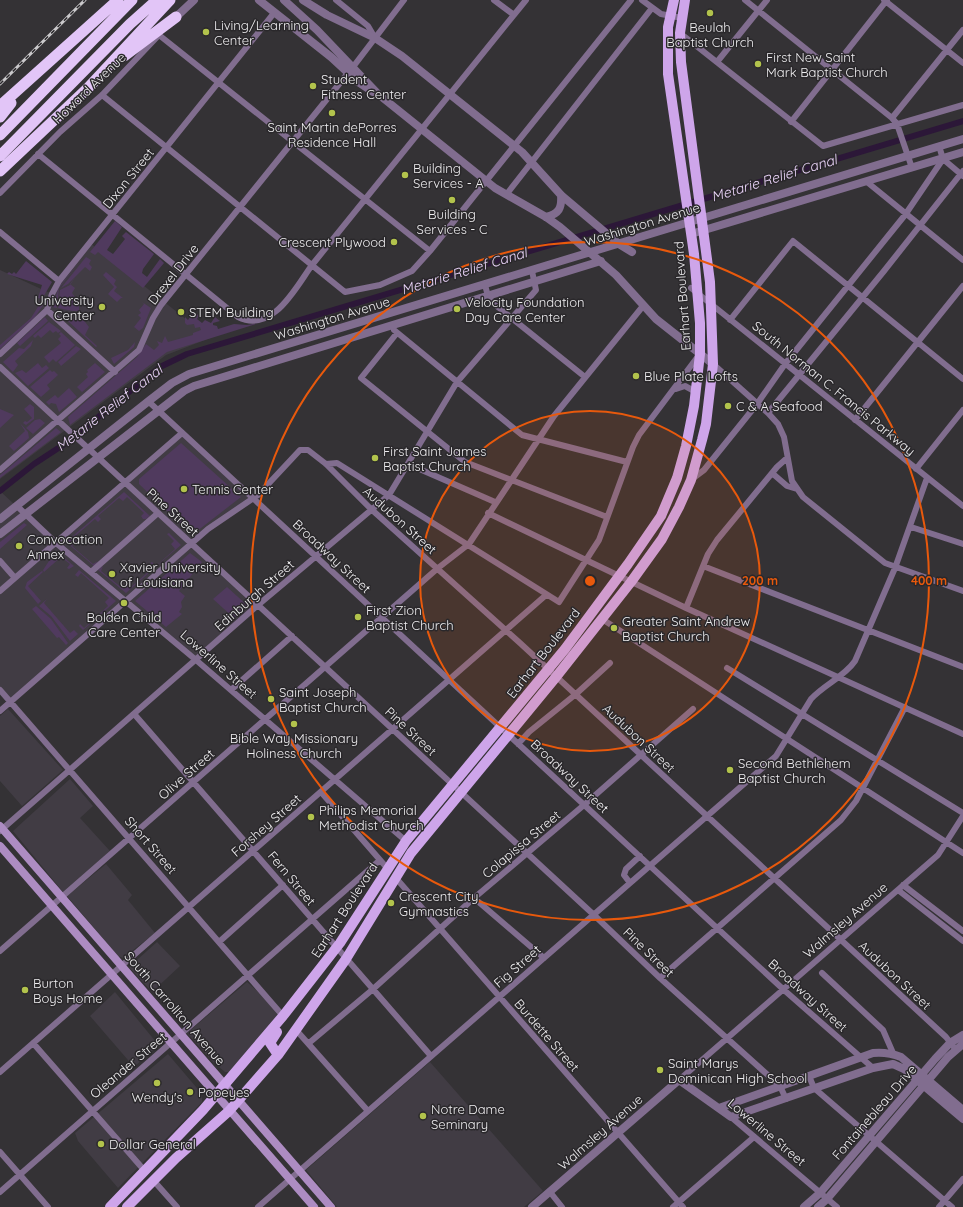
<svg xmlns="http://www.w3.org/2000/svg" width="963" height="1207" font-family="Quicksand,sans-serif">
  <rect width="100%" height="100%" fill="#343235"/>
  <!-- built -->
  <path fill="#413c44" d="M 90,243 L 187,320 L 218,335 L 166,355 L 0,479 L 0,270 L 52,294 Z
    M 182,433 L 252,499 L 193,544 L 258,605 L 196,660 L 126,601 L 10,702 L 0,691 L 0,491 L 56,543 Z
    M 8,709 L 63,770 L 22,806 L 0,781 L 0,716 Z
    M 70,779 L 93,806 L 80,818 L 110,851 L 63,892 L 13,831 Z
    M 106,864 L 132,895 L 128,900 L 155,933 L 123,958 L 118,956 L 67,896 Z
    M 157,942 L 180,966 L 152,992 L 129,967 Z
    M 247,982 L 263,996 L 277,1014 L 276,1019 L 229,1072 L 225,1072 L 212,1061 L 187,1033 Z
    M 115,992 L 156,1042 L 157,1046 L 153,1050 L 134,1067 L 90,1016 Z
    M 168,1054 L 202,1094 L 202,1102 L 118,1188 L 78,1141 L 75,1133 Z
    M 430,1062 L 543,1191 L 524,1207 L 337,1207 L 306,1170 Z"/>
  <!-- green -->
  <path fill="#503a5e" d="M 115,221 L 122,227 L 107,250 L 113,254 L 125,239 L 122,236 L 126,232 L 154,254 L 143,269 L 142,273 L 147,277 L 160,259 L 164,263 L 143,288 L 98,252 L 95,255 L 90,252 Z
    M 84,256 L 59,288 L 57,308 L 52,307 L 59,287 Z
    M 86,257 L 91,260 L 89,264 L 92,267 L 90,271 L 85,267 L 68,284 L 61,288 Z
    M 26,261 L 52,282 L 42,299 L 38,298 L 42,285 L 7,274 L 9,272 L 12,274 L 14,272 L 16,274 Z
    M 106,272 L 116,280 L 114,284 L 117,287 L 114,291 L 123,298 L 121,298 L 117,302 L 108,294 L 114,287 L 103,275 Z
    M 76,276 L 70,284 L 75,288 L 72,293 L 79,303 L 79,311 L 72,311 L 58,308 L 60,290 L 70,285 Z
    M 41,302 L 44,304 L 35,317 L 0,349 L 0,345 L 31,318 Z
    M 142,302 L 151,308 L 143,328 L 139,331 L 134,327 L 141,318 L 138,315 L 141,313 L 139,310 L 144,304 Z
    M 194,311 L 199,316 L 197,319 L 202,323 L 205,320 L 211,323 L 215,317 L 220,321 L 213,323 L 213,325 L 217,326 L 218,329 L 234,324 L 247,325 L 259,323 L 167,352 L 70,425 L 68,417 L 137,357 L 146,344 L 154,350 L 159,345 L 157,341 L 162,343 L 165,336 L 168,342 L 193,335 L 193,333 L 201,330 L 200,327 L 195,328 L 194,324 L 187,325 L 185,323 L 185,317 L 188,320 Z
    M 45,317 L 48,321 L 20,346 L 17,343 Z
    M 82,318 L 89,327 L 85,335 L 97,346 L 96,347 L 68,321 Z
    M 49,322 L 61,331 L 58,333 L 56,331 L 53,333 L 50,330 L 41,338 L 38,335 L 35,338 L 33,336 Z
    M 61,332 L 75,345 L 56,362 L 53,359 L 49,363 L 44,357 L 61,343 L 58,339 L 61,336 L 59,334 Z
    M 33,340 L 31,346 L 15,361 L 18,365 L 13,372 L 3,362 L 19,348 L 24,349 Z
    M 135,342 L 134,347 L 114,364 L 111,358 L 128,350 Z
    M 76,346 L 81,349 L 61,366 L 58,362 Z
    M 38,363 L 42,368 L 46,365 L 49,368 L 28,386 L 15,373 L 22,370 L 26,373 Z
    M 95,363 L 105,372 L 82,392 L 77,387 L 88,377 L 86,374 L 88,372 L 87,370 Z
    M 50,370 L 52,372 L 54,371 L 58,375 L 47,385 L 50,389 L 41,397 L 30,387 Z
    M 69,388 L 77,397 L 59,412 L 56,404 L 51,403 L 49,405 L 46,402 L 55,395 L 58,398 Z
    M 30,404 L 34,407 L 34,419 L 26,425 L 23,423 L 25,421 L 27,422 L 32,418 L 24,409 Z
    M 0,409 L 14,415 L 0,428 Z
    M 40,419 L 45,423 L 33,434 L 26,428 L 35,420 Z
    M 20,423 L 28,432 L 29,438 L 14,451 L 9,446 L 25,431 Z
    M 56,428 L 61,432 L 0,478 L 0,475 Z
    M 181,443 L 241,497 L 192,535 L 139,484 L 139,479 Z
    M 124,492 L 150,516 L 146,519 L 143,519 L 141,516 L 144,513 L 127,497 L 123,501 L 119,498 L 98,516 L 101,519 L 98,522 L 95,519 L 74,537 L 76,541 L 72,546 L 93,564 L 98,561 L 94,566 L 66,542 Z
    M 24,523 L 27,525 L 0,549 L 0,542 Z
    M 169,533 L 181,545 L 154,568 L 150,563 L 152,562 L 156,566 L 175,549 L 171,544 L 174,541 L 167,534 Z
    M 190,553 L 202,562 L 179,591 L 185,596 L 181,602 L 182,607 L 179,612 L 182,614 L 166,627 L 135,601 Z
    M 59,556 L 62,556 L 74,566 L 69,569 L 67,568 L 70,564 L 61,557 L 44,572 L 43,570 L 49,561 Z
    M 103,566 L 101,571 L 122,588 L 126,584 L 130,588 L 147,573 L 144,569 L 145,568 L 150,572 L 126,593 L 98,570 Z
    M 79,570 L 116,601 L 83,630 L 79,626 L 80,624 L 84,628 L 108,606 L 105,602 L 109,598 L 81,573 L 78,577 L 75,575 Z
    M 42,571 L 43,572 L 28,586 L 41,601 L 38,604 L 25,588 L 27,582 Z
    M 227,587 L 248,606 L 234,618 L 213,599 Z
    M 47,599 L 44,603 L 70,633 L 74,630 L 78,634 L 70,641 L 51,616 L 39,606 Z
    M 36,606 L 51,619 L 68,643 L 66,645 L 59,637 L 57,638 L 32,609 Z"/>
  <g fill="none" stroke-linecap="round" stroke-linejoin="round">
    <!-- canal -->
    <path stroke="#2c1738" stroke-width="6" d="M 0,491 L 34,464 L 66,443 L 160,367 L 187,354 L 963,121"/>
    <!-- minor -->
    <path stroke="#816d8f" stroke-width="6" d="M 336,0 L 368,26 L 375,38
      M 494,0 L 514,15
      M 642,0 L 661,14 L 682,18
      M 745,0 L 892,118 L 897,124 L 912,168
      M 884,0 L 963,63
      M 680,33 L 823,146 L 963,105
      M 159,35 L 430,251
      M 717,62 L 767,0
      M 353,67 L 404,0
      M 102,95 L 345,292 L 380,285 L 412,271 L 430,251 L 631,0
      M 892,118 L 963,30
      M 791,122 L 887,0
      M 939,146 L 943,159 L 963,176
      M 38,154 L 238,317 C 273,334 296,287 312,265 L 526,0
      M 867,182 L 963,260
      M 0,193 L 60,132 L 102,95 L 159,35
      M 506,195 L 652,8
      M 0,232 L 59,281
      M 485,285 L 488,296 L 493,303 L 585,377
      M 691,288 L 963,506
      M 47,310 L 115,372
      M 730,320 L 793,241 L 963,379
      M 394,330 L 522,435 L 627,462
      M 397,333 L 361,378 L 465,462 L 607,517
      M 0,354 L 47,310 L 52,294 L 59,281 L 274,13
      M 713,364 L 768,413 L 778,424 L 784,437 L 792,481 L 803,497 L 885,563 L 963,591
      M 0,367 L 594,915 L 660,978 L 780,1086 L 786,1099
      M 676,389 L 685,386 L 696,392
      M 148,401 L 784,990 L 873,1068
      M 768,413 L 884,271 L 963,171
      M 855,420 L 963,286
      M 326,464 L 337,463 L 559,602 L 599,540 L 633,447 L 639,435 L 699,355
      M 408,464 L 495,502
      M 916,469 L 963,410
      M 0,470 L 139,350 L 153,318 L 161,305 L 348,73
      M 772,473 L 787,486 L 797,489
      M 692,479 L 704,470 L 757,404 L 785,364 L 905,215 L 943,159
      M 17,506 L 56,543 L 196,660 L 406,841
      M 488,513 L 686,608 L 963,734
      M 911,527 L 963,544
      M 0,561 L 15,578
      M 703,566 L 963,667
      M 91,572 L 158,513
      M 0,591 L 182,433
      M 686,608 L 708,554 L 717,540 L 777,467 L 787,458
      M 602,619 L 963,853
      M 727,668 L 963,813
      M 0,690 L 283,1016
      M 231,690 L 292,636
      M 0,711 L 208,529 L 258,495 L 300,450 L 308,450 L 326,464 L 371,509 L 520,643 L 946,1037 L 956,1050
      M 135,715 L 431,1056
      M 518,744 L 529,732 L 576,694 L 610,663
      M 321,792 L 387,868
      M 0,831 L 258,605 L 389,495 L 457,382 L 536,290 L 532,271
      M 395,877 L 683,1207
      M 630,883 L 624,875 L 626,869 L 640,856
      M 903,885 L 963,931
      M 898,890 L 963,941
      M 474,898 L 544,958
      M 219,942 L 283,885
      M 0,951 L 438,568 L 469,544 L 554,416 L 643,306
      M 822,973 L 883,1030 L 893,1053
      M 660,978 L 841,820 L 856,801 L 905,707
      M 297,1031 L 368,1111
      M 33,1043 L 144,1170
      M 309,1043 L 372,990 L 474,898 L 584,805 L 693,709
      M 0,1072 L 546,595
      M 809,1076 L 814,1088 L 952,1207
      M 679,1080 L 938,855 L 963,816
      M 731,1117 L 837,1207
      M 0,1152 L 48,1207
      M 153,1180 L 177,1207
      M 0,1192 L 380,860
      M 550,1192 L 562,1207
      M 258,1207 L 776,756 L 811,699 C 825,684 844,677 855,661 L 895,568 L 927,478
      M 673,1207 L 754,1137
      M 939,1207 L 963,1179"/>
    <!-- tertiary -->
    <path stroke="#816d8f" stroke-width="8" d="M 259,0 L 331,57 L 358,82 L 373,92
      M 284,0 L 317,30 L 378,94 L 495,188 L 546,217 L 560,227 L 616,275 L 656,319 L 713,364
      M 303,0 L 327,15 L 375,38 L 402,56 L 522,152 L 561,195 L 619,244 L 632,252
      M 176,17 L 194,0
      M 546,217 C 559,214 562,208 561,195
      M 691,234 L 963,152
      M 0,519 L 150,400 L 172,383 L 189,374 L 963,139
      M 0,534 L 184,391 L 194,386 L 601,261
      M 719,1108 L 873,1053 C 883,1052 891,1053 901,1057 L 963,1110
      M 532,1207 L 679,1080 L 731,1117 L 873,1068 L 893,1064 L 904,1069 L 963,1119
      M 804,1207 L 820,1193 L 935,1059 L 950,1043 L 963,1035
      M 818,1207 L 827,1199 L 948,1057 L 963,1044"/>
    <!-- secondary -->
    <path stroke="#ad8cc2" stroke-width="8" d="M 0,826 L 331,1207
      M 0,846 L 314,1207"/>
    <!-- primary -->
    <path stroke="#cea5ea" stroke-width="10" d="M 277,1032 L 270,1043 L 278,1055
      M 110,1207 L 203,1110 L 283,1016 L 340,943 L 406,841 L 565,649 L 628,564 L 661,516 L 677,478 L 686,446 L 694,406 L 700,354 L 700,323 L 694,254 L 668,74 L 668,27 L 674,0
      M 127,1207 L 176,1158 L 229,1111 L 278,1055 L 346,959 L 411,853 L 556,677 L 631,582 L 662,539 L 679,507 L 691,480 L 702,440 L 706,424 L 713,364 L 710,282 L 681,62 L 680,33 L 685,0"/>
    <!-- motorway -->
    <path stroke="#e2c5f7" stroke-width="11" d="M 124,56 L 176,17
      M 0,106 L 118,0
      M 0,117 L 11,103
      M 0,135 L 132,0
      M 0,156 L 130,24 L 157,0
      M 0,171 L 88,88 L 170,0"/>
    <!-- rail casing -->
    <g stroke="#cac9cb" stroke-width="3">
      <path id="rail" d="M 0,84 L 85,0"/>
    </g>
    <!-- rail -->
    <use href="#rail" stroke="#2a282b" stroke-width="1.5" stroke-dasharray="4.5" stroke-linecap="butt"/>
  </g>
  <!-- distance rings -->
  <circle cx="590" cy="581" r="170" fill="#e8590c" fill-opacity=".12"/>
  <g fill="none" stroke="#e8590c" stroke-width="2">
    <circle cx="590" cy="581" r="170"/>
    <circle cx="590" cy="581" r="339"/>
  </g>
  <!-- markers -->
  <g fill="#b2c34c" stroke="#2a282b" stroke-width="1.5">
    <circle cx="710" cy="13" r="4"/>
    <circle cx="206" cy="32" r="4"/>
    <circle cx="758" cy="64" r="4"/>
    <circle cx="313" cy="86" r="4"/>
    <circle cx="332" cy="113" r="4"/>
    <circle cx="405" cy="175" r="4"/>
    <circle cx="452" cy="200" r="4"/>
    <circle cx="394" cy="242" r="4"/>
    <circle cx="102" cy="307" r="4"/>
    <circle cx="457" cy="309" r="4"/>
    <circle cx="181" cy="312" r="4"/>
    <circle cx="636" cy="376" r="4"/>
    <circle cx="728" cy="406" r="4"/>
    <circle cx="375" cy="458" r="4"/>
    <circle cx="184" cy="489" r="4"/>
    <circle cx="19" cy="546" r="4"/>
    <circle cx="112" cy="574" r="4"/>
    <circle cx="124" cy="603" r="4"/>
    <circle cx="358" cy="617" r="4"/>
    <circle cx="614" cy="628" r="4"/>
    <circle cx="271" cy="699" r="4"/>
    <circle cx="294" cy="724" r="4"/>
    <circle cx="730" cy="770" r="4"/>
    <circle cx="311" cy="817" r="4"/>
    <circle cx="391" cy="903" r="4"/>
    <circle cx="25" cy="990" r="4"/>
    <circle cx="660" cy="1070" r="4"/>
    <circle cx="157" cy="1083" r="4"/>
    <circle cx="190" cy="1092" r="4"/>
    <circle cx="423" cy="1116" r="4"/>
    <circle cx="101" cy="1144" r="4"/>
  </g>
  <g text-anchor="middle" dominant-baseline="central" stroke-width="3" stroke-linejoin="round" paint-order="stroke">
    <!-- poi labels -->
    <g font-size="13" fill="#eeedef" stroke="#2a282b" text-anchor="start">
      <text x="214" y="25">Living/Learning<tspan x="214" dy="15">Center</tspan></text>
      <text x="710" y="27" text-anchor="middle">Beulah<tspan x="710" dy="15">Baptist Church</tspan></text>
      <text x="766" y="57">First New Saint<tspan x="766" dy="15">Mark Baptist Church</tspan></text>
      <text x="321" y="79">Student<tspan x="321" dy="15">Fitness Center</tspan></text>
      <text x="332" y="127" text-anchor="middle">Saint Martin dePorres<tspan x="332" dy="15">Residence Hall</tspan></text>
      <text x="413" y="168">Building<tspan x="413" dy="15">Services - A</tspan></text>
      <text x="452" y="214" text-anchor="middle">Building<tspan x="452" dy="15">Services - C</tspan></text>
      <text x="386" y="242" text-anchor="end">Crescent Plywood</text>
      <text x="94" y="300" text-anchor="end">University<tspan x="94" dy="15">Center</tspan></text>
      <text x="465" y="302">Velocity Foundation<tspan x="465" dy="15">Day Care Center</tspan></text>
      <text x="189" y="312">STEM Building</text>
      <text x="644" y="376">Blue Plate Lofts</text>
      <text x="736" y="406">C &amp; A Seafood</text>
      <text x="383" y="451">First Saint James<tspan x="383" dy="15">Baptist Church</tspan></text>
      <text x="192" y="489">Tennis Center</text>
      <text x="27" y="539">Convocation<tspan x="27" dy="15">Annex</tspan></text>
      <text x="120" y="567">Xavier University<tspan x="120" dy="15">of Louisiana</tspan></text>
      <text x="366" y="610">First Zion<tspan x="366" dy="15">Baptist Church</tspan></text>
      <text x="124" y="617" text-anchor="middle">Bolden Child<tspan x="124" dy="15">Care Center</tspan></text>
      <text x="622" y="621">Greater Saint Andrew<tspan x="622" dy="15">Baptist Church</tspan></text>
      <text x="279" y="692">Saint Joseph<tspan x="279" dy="15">Baptist Church</tspan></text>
      <text x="294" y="738" text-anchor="middle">Bible Way Missionary<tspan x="294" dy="15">Holiness Church</tspan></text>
      <text x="738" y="763">Second Bethlehem<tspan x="738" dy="15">Baptist Church</tspan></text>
      <text x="319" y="810">Philips Memorial<tspan x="319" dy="15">Methodist Church</tspan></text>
      <text x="399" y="896">Crescent City<tspan x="399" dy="15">Gymnastics</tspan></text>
      <text x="33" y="983">Burton<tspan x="33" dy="15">Boys Home</tspan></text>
      <text x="668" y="1063">Saint Marys<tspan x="668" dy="15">Dominican High School</tspan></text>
      <text x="198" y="1092">Popeyes</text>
      <text x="157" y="1097" text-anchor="middle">Wendy's</text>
      <text x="431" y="1109">Notre Dame<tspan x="431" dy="15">Seminary</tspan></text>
      <text x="109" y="1144">Dollar General</text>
    </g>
    <!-- street labels -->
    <g font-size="13" fill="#eeedef" stroke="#2a282b">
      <text transform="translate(89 88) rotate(-44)">Howard Avenue</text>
      <text transform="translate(128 178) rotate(-51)">Dixon Street</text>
      <text transform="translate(642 224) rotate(-17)">Washington Avenue</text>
      <text transform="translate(173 274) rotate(-52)">Drexel Drive</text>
      <text transform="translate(682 296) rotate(-94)">Earhart Boulevard</text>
      <text transform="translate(332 318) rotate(-17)">Washington Avenue</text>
      <text transform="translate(834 388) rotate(39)">South Norman C. Francis Parkway</text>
      <text transform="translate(173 512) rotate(42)">Pine Street</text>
      <text transform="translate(400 520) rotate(42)">Audubon Street</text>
      <text transform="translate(332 556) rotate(43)">Broadway Street</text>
      <text transform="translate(254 595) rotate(-41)">Edinburgh Street</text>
      <text transform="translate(543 653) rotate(-52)">Earhart Boulevard</text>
      <text transform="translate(219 664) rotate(41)">Lowerline Street</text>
      <text transform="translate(411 731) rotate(43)">Pine Street</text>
      <text transform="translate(639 738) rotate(43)">Audubon Street</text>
      <text transform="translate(186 774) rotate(-41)">Olive Street</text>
      <text transform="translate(570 776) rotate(43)">Broadway Street</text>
      <text transform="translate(266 825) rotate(-41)">Forshey Street</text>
      <text transform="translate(521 844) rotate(-40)">Colapissa Street</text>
      <text transform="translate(151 845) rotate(49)">Short Street</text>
      <text transform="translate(292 878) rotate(50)">Fern Street</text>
      <text transform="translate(344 910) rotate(-57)">Earhart Boulevard</text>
      <text transform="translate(845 920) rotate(-41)">Walmsley Avenue</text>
      <text transform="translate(649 952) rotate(44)">Pine Street</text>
      <text transform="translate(517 966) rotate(-41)">Fig Street</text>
      <text transform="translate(895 975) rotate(43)">Audubon Street</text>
      <text transform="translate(808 995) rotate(42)">Broadway Street</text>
      <text transform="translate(175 1008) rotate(49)">South Carrollton Avenue</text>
      <text transform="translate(547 1035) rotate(49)">Burdette Street</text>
      <text transform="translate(128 1065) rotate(-40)">Oleander Street</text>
      <text transform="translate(874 1112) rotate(-49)">Fontainebleau Drive</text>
      <text transform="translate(600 1132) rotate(-41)">Walmsley Avenue</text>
      <text transform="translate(767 1132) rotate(40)">Lowerline Street</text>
    </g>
    <!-- water labels -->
    <g font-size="14" font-style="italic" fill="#ecd5fb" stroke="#2a282b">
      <text transform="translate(774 178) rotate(-17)">Metarie Relief Canal</text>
      <text transform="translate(464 271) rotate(-17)">Metarie Relief Canal</text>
      <text transform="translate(109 408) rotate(-38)">Metarie Relief Canal</text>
    </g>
  </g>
  <circle cx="590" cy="581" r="6" fill="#e8590c" stroke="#2a282b" stroke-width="2"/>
  <g font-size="12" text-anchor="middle" font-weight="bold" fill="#e8590c" stroke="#2a282b" stroke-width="3" stroke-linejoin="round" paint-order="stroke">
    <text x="760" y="585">200 m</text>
    <text x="929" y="585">400 m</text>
  </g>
</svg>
